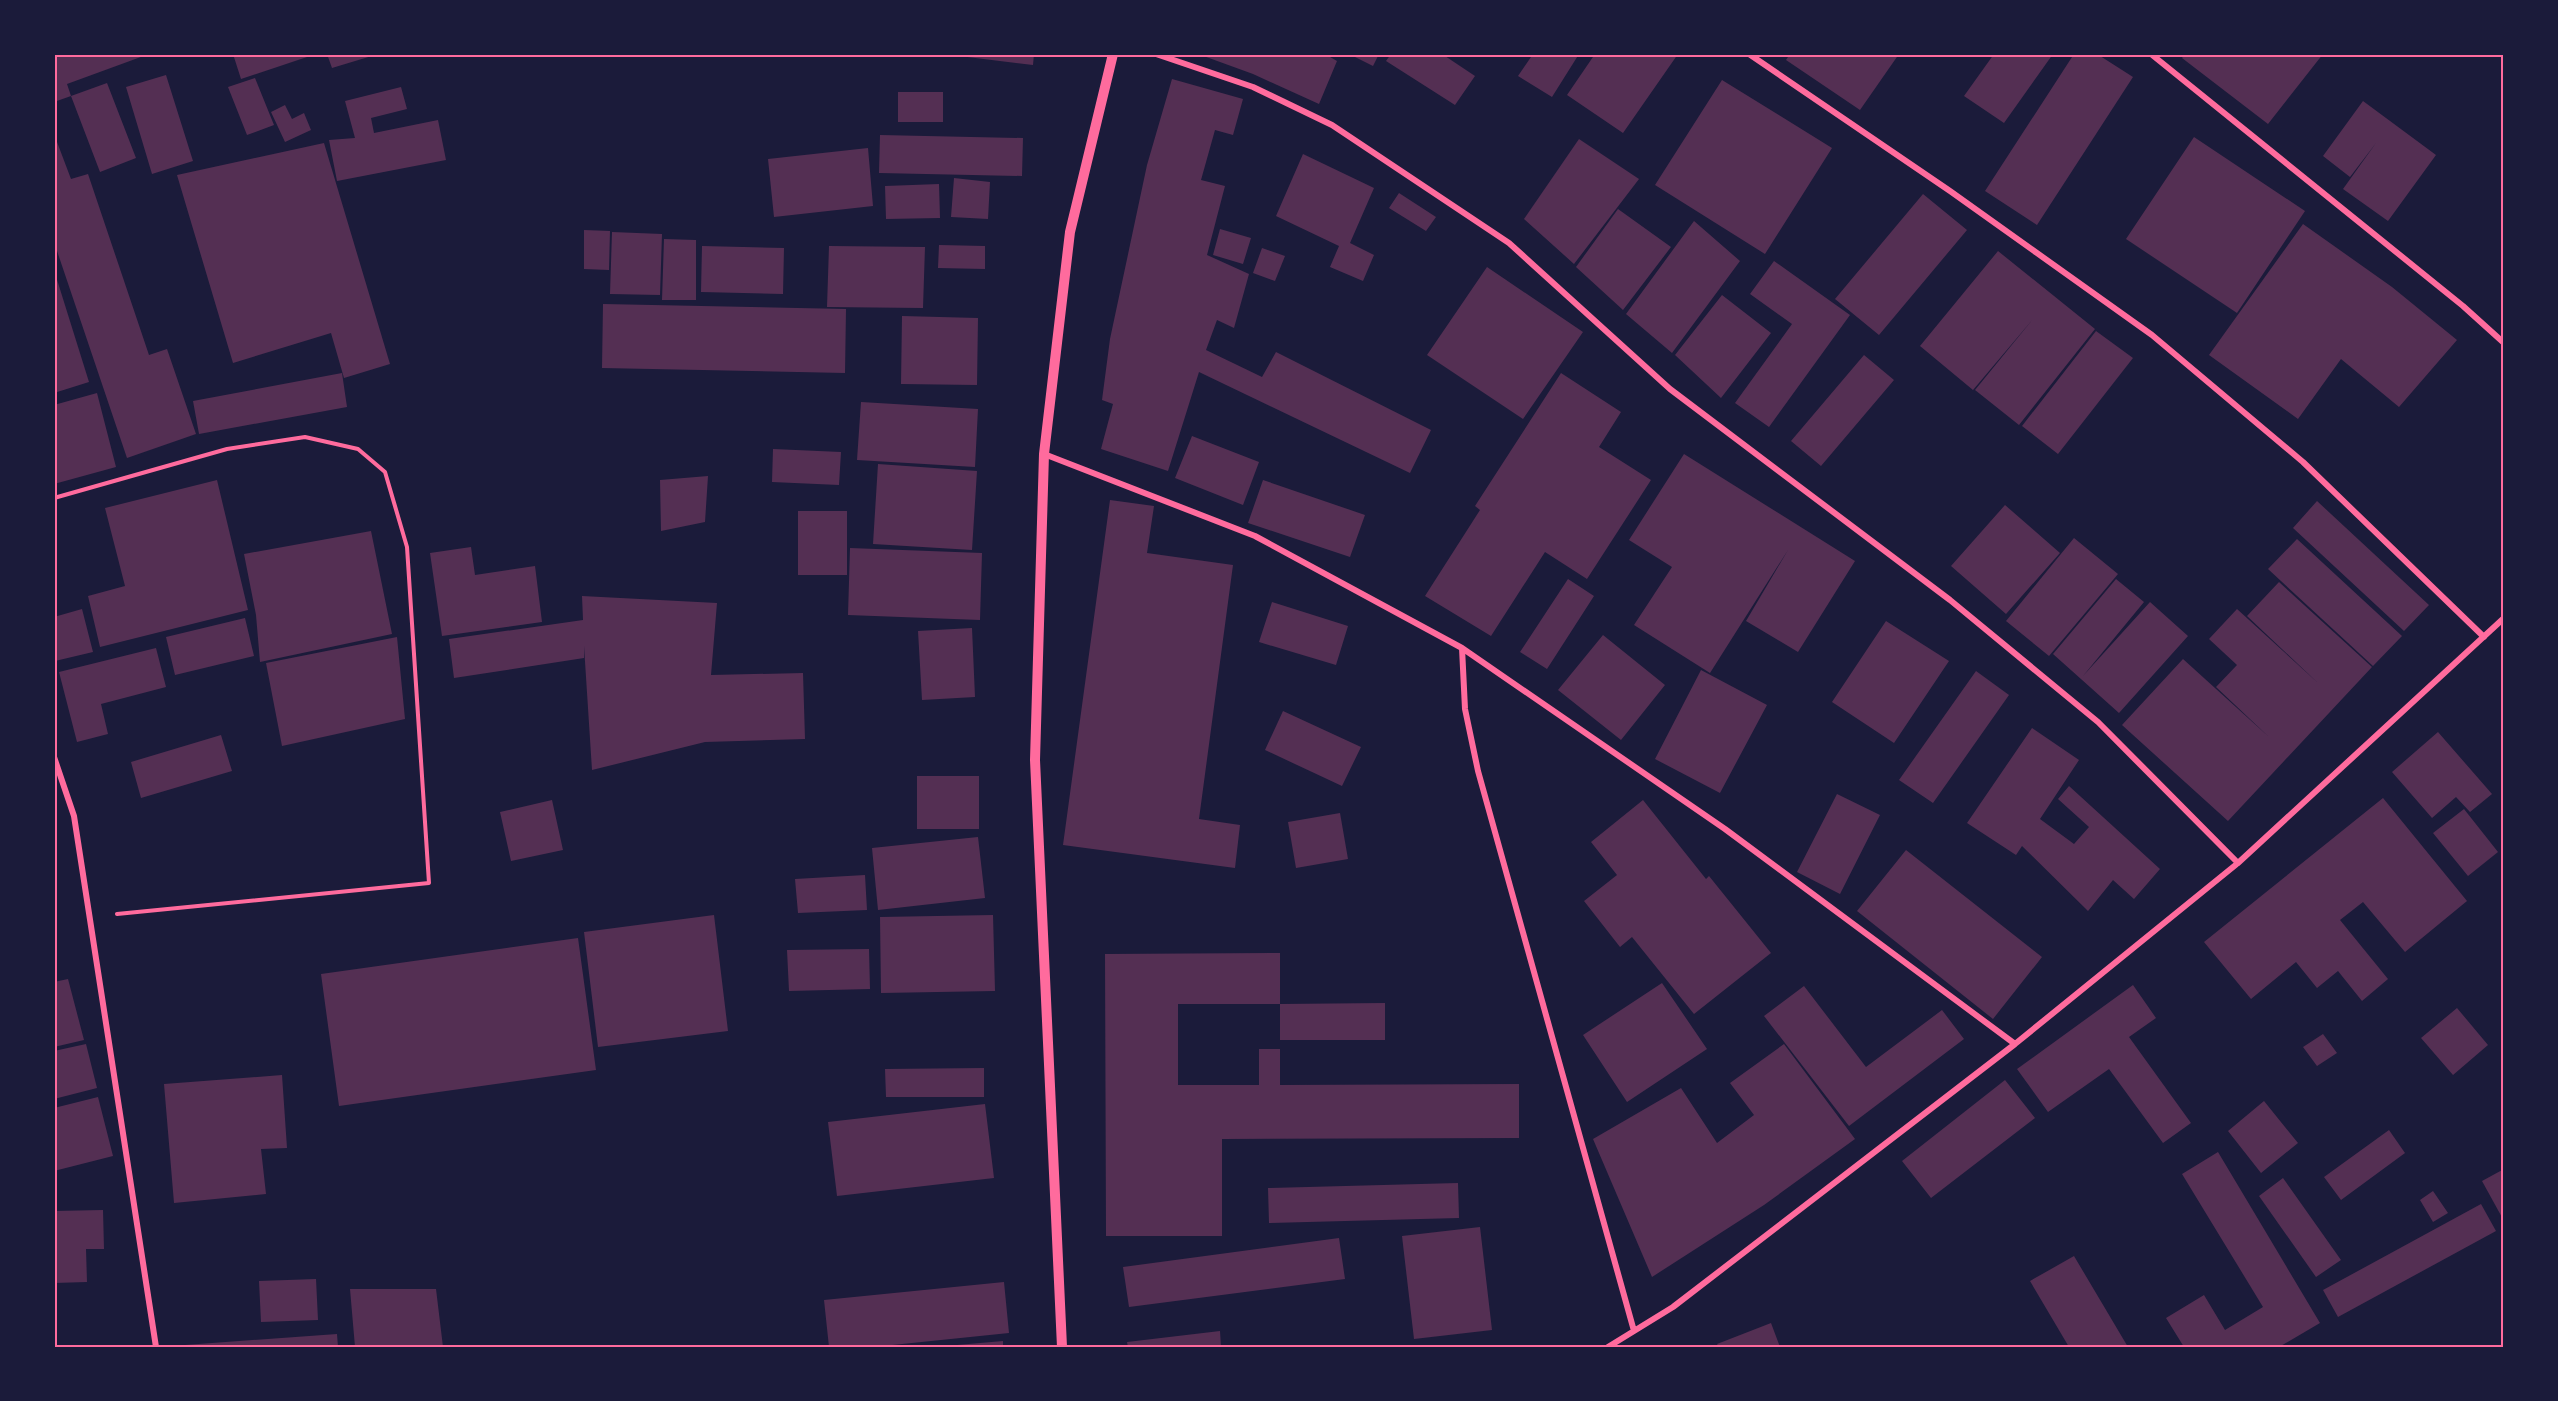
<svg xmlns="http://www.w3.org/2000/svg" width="2558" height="1401" font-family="Quicksand,sans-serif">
  <rect width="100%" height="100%" fill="#1b1b3a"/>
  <!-- building -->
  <path fill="#542f53" d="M 54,54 L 149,54 L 67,84 L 71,96 L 54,102 Z
    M 233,54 L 316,54 L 241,79 Z
    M 327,54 L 375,54 L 375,55 L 332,68 Z
    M 943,54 L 1034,54 L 1033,65 Z
    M 1198,54 L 1325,54 L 1337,61 L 1319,104 L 1253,74 Z
    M 1349,54 L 1379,54 L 1373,66 Z
    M 1391,54 L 1442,54 L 1475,76 L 1455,105 L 1386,61 Z
    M 1533,54 L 1579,54 L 1552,97 L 1518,76 Z
    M 1595,54 L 1678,54 L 1623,133 L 1567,95 Z
    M 1790,54 L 1899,54 L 1860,110 L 1786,60 Z
    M 1994,54 L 2053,54 L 2004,123 L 1964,96 Z
    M 2074,54 L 2097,54 L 2133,77 L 2037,225 L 1985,191 Z
    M 2185,54 L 2323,54 L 2268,124 L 2182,58 Z
    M 166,75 L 193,161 L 152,174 L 126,87 Z
    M 255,78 L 274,125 L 247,135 L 228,87 Z
    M 1172,79 L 1243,99 L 1233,135 L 1215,130 L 1201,180 L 1225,186 L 1207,255 L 1249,274 L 1234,328 L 1217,320 L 1206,350 L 1262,377 L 1276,352 L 1431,430 L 1410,473 L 1199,372 L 1168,471 L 1101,449 L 1113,404 L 1102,400 L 1110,339 L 1147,165 Z
    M 1722,80 L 1832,148 L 1765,254 L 1655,185 Z
    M 107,83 L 136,158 L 100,172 L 71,96 Z
    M 401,87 L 407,109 L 371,118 L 374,133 L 438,120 L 446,160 L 337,181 L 329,140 L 355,138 L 345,101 Z
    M 898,92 L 943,92 L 943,122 L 898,122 Z
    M 2363,101 L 2436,155 L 2388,221 L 2343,189 L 2376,143 L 2350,177 L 2323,156 Z
    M 285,105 L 292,119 L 304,113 L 311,130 L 285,142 L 271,112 Z
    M 54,134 L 71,179 L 88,174 L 149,355 L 167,349 L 196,434 L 127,458 L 54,242 Z
    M 880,135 L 1023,138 L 1022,176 L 879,173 Z
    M 2194,137 L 2305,211 L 2237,313 L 2126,239 Z
    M 1579,139 L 1639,179 L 1574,264 L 1524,219 Z
    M 324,143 L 390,364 L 344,378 L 331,333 L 233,363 L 177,175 Z
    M 868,148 L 873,206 L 774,217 L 768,159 Z
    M 1303,154 L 1374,188 L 1350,243 L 1374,255 L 1363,281 L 1330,267 L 1339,246 L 1276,216 Z
    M 954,178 L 990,182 L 988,219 L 951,217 Z
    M 939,184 L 940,218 L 886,219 L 885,186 Z
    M 1399,193 L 1436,217 L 1426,231 L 1389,208 Z
    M 1923,194 L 1967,230 L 1879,335 L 1835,299 Z
    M 1618,209 L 1671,247 L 1623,310 L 1576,267 Z
    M 1694,221 L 1740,261 L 1672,353 L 1626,314 Z
    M 2303,224 L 2392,287 L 2457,340 L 2399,407 L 2341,359 L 2298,419 L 2209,355 Z
    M 1220,229 L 1251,238 L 1243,264 L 1213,255 Z
    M 584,230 L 610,231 L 609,270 L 584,269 Z
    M 612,232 L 662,234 L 660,295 L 610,294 Z
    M 664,239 L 696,240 L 696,300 L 662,300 Z
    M 939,245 L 985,246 L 985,269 L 938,268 Z
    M 702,246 L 784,248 L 783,294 L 701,292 Z
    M 829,246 L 925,247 L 923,308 L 827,307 Z
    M 1262,248 L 1285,256 L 1275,281 L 1253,273 Z
    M 1998,251 L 2095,329 L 2019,425 L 1975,390 L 2033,319 L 1973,390 L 1920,346 Z
    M 1774,261 L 1850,315 L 1769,427 L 1735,403 L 1792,324 L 1750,294 Z
    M 1487,267 L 1583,332 L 1523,419 L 1427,355 Z
    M 54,270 L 89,382 L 54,393 Z
    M 1722,295 L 1771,333 L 1721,398 L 1675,355 Z
    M 603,304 L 846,309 L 845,373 L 602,368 Z
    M 902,316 L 978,318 L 977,385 L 901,384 Z
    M 2096,331 L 2133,358 L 2058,454 L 2022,426 Z
    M 1864,355 L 1894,380 L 1821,466 L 1791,441 Z
    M 342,373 L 347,407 L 199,434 L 193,401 Z
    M 1561,373 L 1621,412 L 1599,447 L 1651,480 L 1587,579 L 1545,552 L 1491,636 L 1425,596 L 1480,510 L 1475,506 Z
    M 97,393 L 116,467 L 54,484 L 54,405 Z
    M 861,402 L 978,409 L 975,467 L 857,460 Z
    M 1192,436 L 1259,462 L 1243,505 L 1175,478 Z
    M 773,449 L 841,452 L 839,485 L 772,482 Z
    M 1684,454 L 1855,561 L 1798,652 L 1746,621 L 1788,550 L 1710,673 L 1634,625 L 1672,567 L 1629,540 Z
    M 878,464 L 977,471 L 972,550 L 873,544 Z
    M 708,476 L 705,522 L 661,531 L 660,480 Z
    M 217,480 L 248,610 L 100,647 L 88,596 L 125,586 L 105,508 Z
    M 1263,480 L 1365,515 L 1350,557 L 1248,523 Z
    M 1110,500 L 1154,506 L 1147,553 L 1233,565 L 1199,819 L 1240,825 L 1235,868 L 1063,845 Z
    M 2317,501 L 2429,605 L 2404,631 L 2293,528 Z
    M 2005,505 L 2060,553 L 2006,614 L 1951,566 Z
    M 798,511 L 847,511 L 847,575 L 798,575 Z
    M 371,531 L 392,634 L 260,662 L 256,615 L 244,554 Z
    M 2074,538 L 2118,574 L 2049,656 L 2006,621 Z
    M 2297,539 L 2402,636 L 2373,666 L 2268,569 Z
    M 471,547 L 475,575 L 535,566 L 542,622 L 442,636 L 430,553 Z
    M 850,548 L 982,553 L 980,620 L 848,615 Z
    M 1568,579 L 1594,596 L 1547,669 L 1520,652 Z
    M 2116,579 L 2144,602 L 2083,676 L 2150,602 L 2188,636 L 2119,713 L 2053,654 Z
    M 2279,582 L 2372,667 L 2228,821 L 2122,725 L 2183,659 L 2269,737 L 2216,687 L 2237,665 L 2209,639 L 2237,609 L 2318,683 L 2247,616 Z
    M 582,596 L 717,603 L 711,675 L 803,673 L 805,739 L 705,742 L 592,770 L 584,646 L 584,658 L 454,678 L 449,639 L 583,620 Z
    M 1272,602 L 1348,626 L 1336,665 L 1259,642 Z
    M 82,609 L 93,652 L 55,661 L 54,617 Z
    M 245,618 L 254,656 L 175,675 L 166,637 Z
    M 1886,621 L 1949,661 L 1894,743 L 1832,702 Z
    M 972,628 L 975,697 L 922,700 L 918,631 Z
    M 1603,635 L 1665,685 L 1621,740 L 1558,690 Z
    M 397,637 L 405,719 L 282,746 L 266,663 Z
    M 156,648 L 166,687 L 101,704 L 108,734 L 77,742 L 59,672 Z
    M 1701,670 L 1767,705 L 1720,793 L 1655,759 Z
    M 1976,671 L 2009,695 L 1933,803 L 1899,780 Z
    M 1283,711 L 1361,747 L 1342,786 L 1265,750 Z
    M 2032,728 L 2079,760 L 2040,819 L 2074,844 L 2089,827 L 2058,799 L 2069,786 L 2160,869 L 2134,899 L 2113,880 L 2088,911 L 2022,846 L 2016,855 L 1967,823 Z
    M 2438,732 L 2492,794 L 2470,812 L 2456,797 L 2432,818 L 2392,772 Z
    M 221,735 L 232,771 L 141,798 L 131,762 Z
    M 917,776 L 979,776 L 979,829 L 917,829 Z
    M 1837,794 L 1880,815 L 1840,894 L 1797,872 Z
    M 2383,798 L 2467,901 L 2405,952 L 2363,902 L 2340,920 L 2388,979 L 2362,1001 L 2338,971 L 2317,988 L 2296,962 L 2251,999 L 2204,942 Z
    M 552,800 L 563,850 L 511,861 L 500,812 Z
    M 1643,800 L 1706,879 L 1709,876 L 1771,953 L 1694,1014 L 1632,937 L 1620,947 L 1584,901 L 1617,875 L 1591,842 Z
    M 2464,809 L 2498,852 L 2468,876 L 2433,833 Z
    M 1340,813 L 1348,859 L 1296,868 L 1288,822 Z
    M 978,837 L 985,898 L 878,910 L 872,848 Z
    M 1906,850 L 2042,957 L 1993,1019 L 1857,911 Z
    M 865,875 L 867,910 L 798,913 L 795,879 Z
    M 714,915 L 728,1031 L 598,1047 L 584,932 Z
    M 993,915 L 995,991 L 881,993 L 880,917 Z
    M 578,938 L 596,1070 L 339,1106 L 321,974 Z
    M 869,949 L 870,989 L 789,991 L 787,950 Z
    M 1280,953 L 1280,1004 L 1178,1004 L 1178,1085 L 1259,1085 L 1259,1049 L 1280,1049 L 1280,1085 L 1519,1084 L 1519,1138 L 1222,1139 L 1222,1236 L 1106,1236 L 1105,954 Z
    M 68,979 L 84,1040 L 54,1047 L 54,982 Z
    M 1662,983 L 1707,1049 L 1627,1102 L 1583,1035 Z
    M 2133,985 L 2156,1018 L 2129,1037 L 2191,1123 L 2163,1143 L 2109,1069 L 2048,1112 L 2017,1069 Z
    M 1804,986 L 1866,1067 L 1942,1010 L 1964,1039 L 1849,1126 L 1764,1016 Z
    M 1385,1003 L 1385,1040 L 1280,1040 L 1280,1004 Z
    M 2457,1008 L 2488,1045 L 2453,1075 L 2421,1038 Z
    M 2323,1034 L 2337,1053 L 2317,1066 L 2303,1047 Z
    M 86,1044 L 97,1088 L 54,1099 L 54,1051 Z
    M 1784,1044 L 1855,1139 L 1764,1205 L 1652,1277 L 1593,1139 L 1681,1088 L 1717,1143 L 1754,1115 L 1730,1083 Z
    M 984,1068 L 984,1097 L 886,1097 L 885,1069 Z
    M 282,1075 L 287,1148 L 261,1149 L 266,1194 L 174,1203 L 164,1084 Z
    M 2005,1080 L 2035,1118 L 1931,1198 L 1902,1161 Z
    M 98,1097 L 113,1156 L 54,1171 L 54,1108 Z
    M 2264,1101 L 2298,1143 L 2261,1173 L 2228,1131 Z
    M 985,1104 L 994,1178 L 837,1196 L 828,1122 Z
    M 2389,1130 L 2405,1153 L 2341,1200 L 2324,1177 Z
    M 2218,1152 L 2320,1323 L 2279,1347 L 2184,1347 L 2166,1318 L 2204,1295 L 2225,1330 L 2263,1307 L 2182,1174 Z
    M 2504,1169 L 2504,1221 L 2482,1181 Z
    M 2283,1178 L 2341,1260 L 2316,1277 L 2259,1196 Z
    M 1458,1183 L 1459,1218 L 1269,1223 L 1268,1188 Z
    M 2433,1191 L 2448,1213 L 2433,1222 L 2420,1200 Z
    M 2481,1204 L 2496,1231 L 2338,1317 L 2323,1290 Z
    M 103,1210 L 104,1249 L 86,1249 L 87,1282 L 54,1283 L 54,1211 Z
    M 1480,1227 L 1492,1330 L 1414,1339 L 1402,1236 Z
    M 1339,1238 L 1345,1279 L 1129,1307 L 1123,1267 Z
    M 2074,1256 L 2128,1347 L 2069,1347 L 2030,1281 Z
    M 316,1279 L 318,1320 L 261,1322 L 259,1281 Z
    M 1004,1282 L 1009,1333 L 873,1347 L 829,1347 L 824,1300 Z
    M 350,1289 L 436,1289 L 443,1347 L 355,1347 Z
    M 1771,1323 L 1780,1347 L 1719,1347 L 1717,1344 Z
    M 1220,1331 L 1221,1347 L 1128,1347 L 1127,1342 Z
    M 337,1334 L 338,1347 L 185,1347 L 185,1345 Z
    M 1003,1341 L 1003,1347 L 957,1347 L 957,1345 Z"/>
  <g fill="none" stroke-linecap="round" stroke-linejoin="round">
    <!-- path -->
    <path stroke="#ff6b9d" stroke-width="4" d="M 54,498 L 227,449 L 305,437 L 358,449 L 385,472 L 407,547 L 429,883 L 117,914"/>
    <!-- minor -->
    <path stroke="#ff6b9d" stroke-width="6" d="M 1156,54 L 1253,87 L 1332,125 L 1509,243 L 1670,389 L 1950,600 L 2098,722 L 2238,863
      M 1749,54 L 1950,191 L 2152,335 L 2303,462 L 2484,637
      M 2151,54 L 2463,306 L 2504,343
      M 1044,454 L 1255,536 L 1462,648
      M 54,757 L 74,816 L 156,1347
      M 1634,1331 L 1478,771 L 1465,709 L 1462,648 L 1725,829 L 2015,1044
      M 1608,1347 L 1673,1307 L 2015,1044 L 2238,863 L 2504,618"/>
    <!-- tertiary -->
    <path stroke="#ff6b9d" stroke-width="10" d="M 1062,1347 L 1035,760 L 1044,454 L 1070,232 L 1113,54"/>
  </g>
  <!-- border -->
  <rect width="2558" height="1401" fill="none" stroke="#1b1b3a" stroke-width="111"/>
  <rect x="56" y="56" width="2446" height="1290" fill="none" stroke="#ff6b9d" stroke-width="2"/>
</svg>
